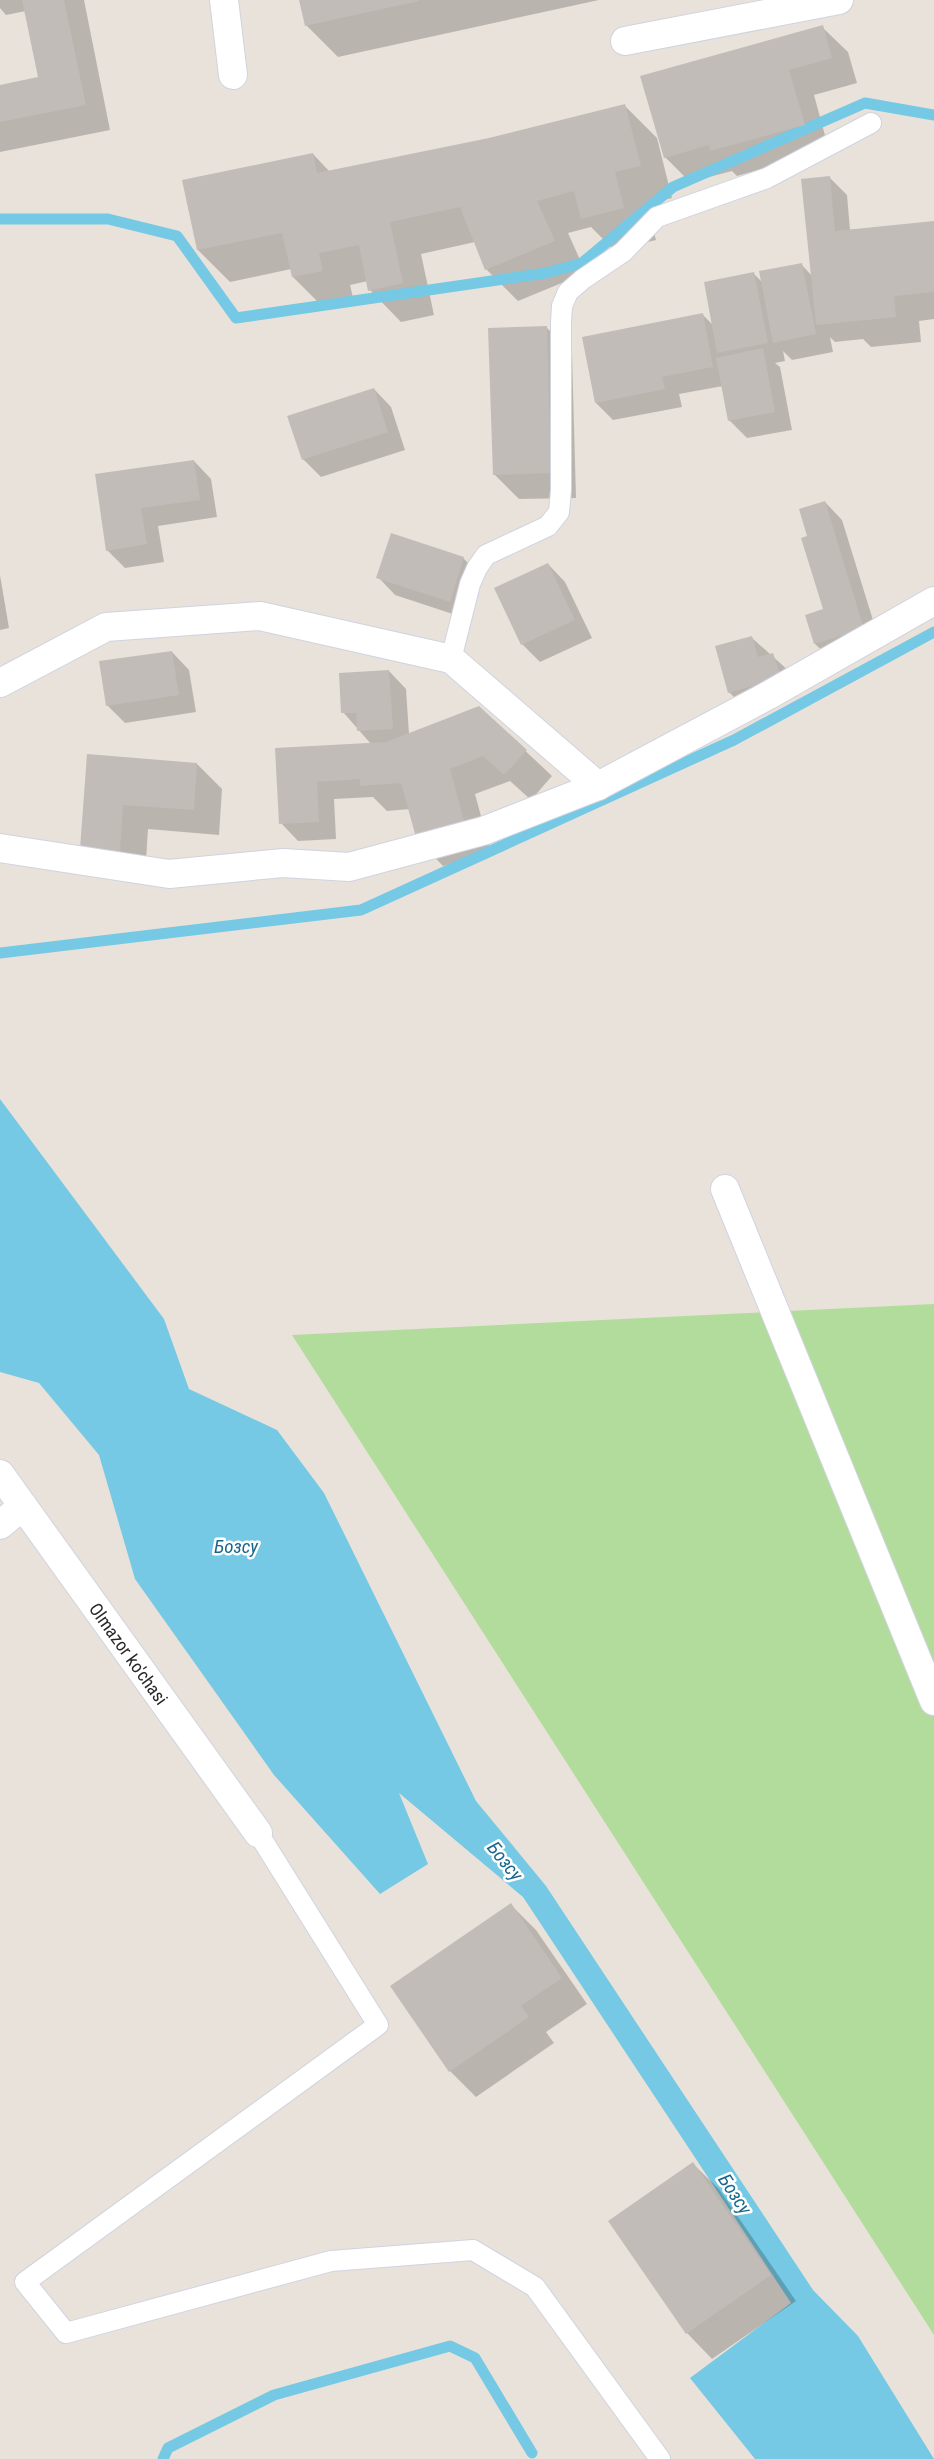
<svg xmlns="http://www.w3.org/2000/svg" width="934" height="2459" font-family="'Roboto Condensed',sans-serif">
  <rect width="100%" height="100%" fill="#e9e2da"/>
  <!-- green -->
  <path fill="#b2dc9b" d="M 934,1304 L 934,2335 L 292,1335 Z"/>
  <!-- water -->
  <path fill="#75c9e4" d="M 0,1099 L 164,1319 L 189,1389 L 277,1430 L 324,1493 L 476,1801 L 546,1886 L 813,2290 L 858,2336 L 934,2459 L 755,2459 L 690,2378 L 791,2303 L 523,1897 L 399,1793 L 428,1864 L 380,1894 L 274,1775 L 135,1579 L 99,1455 L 39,1383 L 0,1372 Z"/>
  <!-- shadow -->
  <path fill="#0003" d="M 0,0 L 84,0 L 110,130 L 0,152 L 0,86 L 40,78 L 26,11 L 6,15 L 0,8 Z
    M 300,0 L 599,0 L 338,57 L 306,25 Z
    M 822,27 L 848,52 L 857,83 L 814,95 L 829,150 L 737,176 L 732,171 L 690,182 L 665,157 Z
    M 625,106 L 657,138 L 672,198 L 646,204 L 656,240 L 614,250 L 591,227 L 568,233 L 586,273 L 518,301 L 486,269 L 475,242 L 421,254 L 434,315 L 401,322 L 370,290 L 368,281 L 350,285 L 354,302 L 324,308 L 293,277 L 291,269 L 230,282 L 198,250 L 184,181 L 313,154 L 330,172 L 489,139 Z
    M 829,177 L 847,195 L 850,230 L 934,222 L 934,319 L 919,321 L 921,342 L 871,347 L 863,339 L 835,342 L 830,337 L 833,352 L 792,360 L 783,351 L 785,361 L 775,363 L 780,367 L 792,430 L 747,438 L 729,420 L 723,386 L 679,394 L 682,407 L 613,420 L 596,403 L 703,315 L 713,325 L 754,274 L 763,283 L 801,264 L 812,276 Z
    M 546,327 L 572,353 L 576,498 L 519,499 L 494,474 Z
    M 374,389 L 391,407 L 405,450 L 321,477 L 303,459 Z
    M 194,461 L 211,479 L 217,517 L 158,526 L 164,562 L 125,568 L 107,550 L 96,475 Z
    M 825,502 L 842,520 L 881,646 L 833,661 L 815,644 L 824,610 L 809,537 Z
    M 463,558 L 481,575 L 468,619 L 395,595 L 378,577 Z
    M 548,564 L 565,582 L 592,638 L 540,662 L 522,644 L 495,589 Z
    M 0,575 L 9,628 L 0,630 Z
    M 751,637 L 790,672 L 797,696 L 747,710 L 729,692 Z
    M 172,652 L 189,670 L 196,712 L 125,723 L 107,705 Z
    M 389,671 L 406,689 L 409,734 L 479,707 L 552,776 L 531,800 L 510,781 L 475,794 L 491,853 L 443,866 L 418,840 L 410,809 L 387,811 L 373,797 L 334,799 L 336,839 L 298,841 L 281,823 L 276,750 L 371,744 L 343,712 Z
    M 88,756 L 197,764 L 222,789 L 219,835 L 148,829 L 145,877 L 106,874 Z
    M 511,1905 L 536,1930 L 587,2004 L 546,2032 L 554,2043 L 476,2097 L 450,2071 L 392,1986 Z
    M 693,2164 L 719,2189 L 796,2301 L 712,2359 L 687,2333 Z"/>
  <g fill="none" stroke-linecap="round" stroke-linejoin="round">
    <!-- stream -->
    <path stroke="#75c9e4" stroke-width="11" d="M 0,219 L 108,219 L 177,236 L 236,318 L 546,273 L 582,263 L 673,187 L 865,103 L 934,115
      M 0,953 L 361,910 L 734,740 L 934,632
      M 163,2459 L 168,2448 L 274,2395 L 450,2346 L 475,2358 L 532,2453"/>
  </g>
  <!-- building -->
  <path fill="#c1bcb7" d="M 22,0 L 64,0 L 86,105 L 0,122 L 0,85 L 38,77 Z
    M 299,0 L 419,0 L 419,1 L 305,26 Z
    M 823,25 L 832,58 L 789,70 L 805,125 L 710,151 L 709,145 L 664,158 L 640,76 Z
    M 625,104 L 641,166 L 615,172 L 624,208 L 581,219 L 574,191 L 537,201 L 555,241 L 485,270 L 460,207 L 390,222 L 403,283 L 368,291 L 359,245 L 319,253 L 323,271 L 292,277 L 282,233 L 197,250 L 182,180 L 313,153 L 317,173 L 489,138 Z
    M 830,176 L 835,231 L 934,221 L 934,292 L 894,296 L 896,317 L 816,325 L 801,179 Z
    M 802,263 L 816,334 L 773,343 L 759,271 Z
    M 754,272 L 768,343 L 717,353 L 704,282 Z
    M 703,313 L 713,367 L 662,377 L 665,389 L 595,403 L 582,337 Z
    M 547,326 L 551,473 L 493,475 L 488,328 Z
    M 763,348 L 775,412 L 728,421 L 716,358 Z
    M 374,388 L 388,432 L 302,460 L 287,416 Z
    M 194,460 L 200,500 L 141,508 L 147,544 L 106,551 L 95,474 Z
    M 825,501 L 864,629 L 814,644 L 805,615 L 823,609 L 801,538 L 807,536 L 799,509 Z
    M 391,533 L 464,557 L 450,602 L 376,578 Z
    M 548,563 L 575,620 L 521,645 L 494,588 Z
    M 752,636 L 758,657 L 773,653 L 781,678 L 728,693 L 715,646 Z
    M 172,651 L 179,695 L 106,706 L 99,661 Z
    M 389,670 L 393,729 L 357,731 L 356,713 L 341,713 L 339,673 Z
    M 479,706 L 527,750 L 504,775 L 483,756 L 450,769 L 466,828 L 417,841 L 401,783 L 360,786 L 360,779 L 317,782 L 319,822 L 279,824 L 275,748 L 386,742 Z
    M 87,754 L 197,763 L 194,810 L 123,805 L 120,852 L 80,849 Z
    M 511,1903 L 562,1978 L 521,2006 L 529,2017 L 449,2072 L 390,1986 Z
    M 693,2162 L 771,2275 L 686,2334 L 608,2221 Z"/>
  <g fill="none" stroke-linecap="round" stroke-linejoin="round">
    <!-- lane casing -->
    <g stroke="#d0d3e0" stroke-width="22">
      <path id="lane" d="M 451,659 L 470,584 L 477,568 L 486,555 L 548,526 L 559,512 L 561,490 L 561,322 L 562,306 L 568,292 L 583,279 L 623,252 L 657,217 L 767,178 L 871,123
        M 258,1833 L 378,2025 L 25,2282 L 66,2333 L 331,2261 L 473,2250 L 535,2287 L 660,2459"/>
    </g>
    <!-- street casing -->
    <g stroke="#d0d3e0" stroke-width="30">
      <g id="street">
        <path d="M 224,0 L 233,75"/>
        <path d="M 625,41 L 839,0"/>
        <path d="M 0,683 L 106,627 L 260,616 L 451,659 L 598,786"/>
        <path d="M 0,848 L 169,874 L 283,863 L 349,867 L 483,831 L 598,786 L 767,696 L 934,601"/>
        <path d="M 725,1189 L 934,1701"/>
        <path id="s1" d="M 0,1474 L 258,1833"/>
        <path d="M 0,1525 L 23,1506"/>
      </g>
    </g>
    <!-- lane -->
    <use href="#lane" stroke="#fff" stroke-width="20"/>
    <!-- street -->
    <use href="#street" stroke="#fff" stroke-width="28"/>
  </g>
  <g text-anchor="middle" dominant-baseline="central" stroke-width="5" stroke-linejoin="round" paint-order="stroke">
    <!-- street labels -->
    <g font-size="18" fill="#282828" stroke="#fff">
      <text stroke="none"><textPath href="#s1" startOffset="221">Olmazor ko'chasi</textPath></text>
    </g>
    <!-- water labels -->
    <g font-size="19" font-style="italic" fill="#18668c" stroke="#fff">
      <text x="236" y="1546">Бозсу</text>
      <text transform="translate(505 1861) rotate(51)">Бозсу</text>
      <text transform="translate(735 2194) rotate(57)">Бозсу</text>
    </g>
  </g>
</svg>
